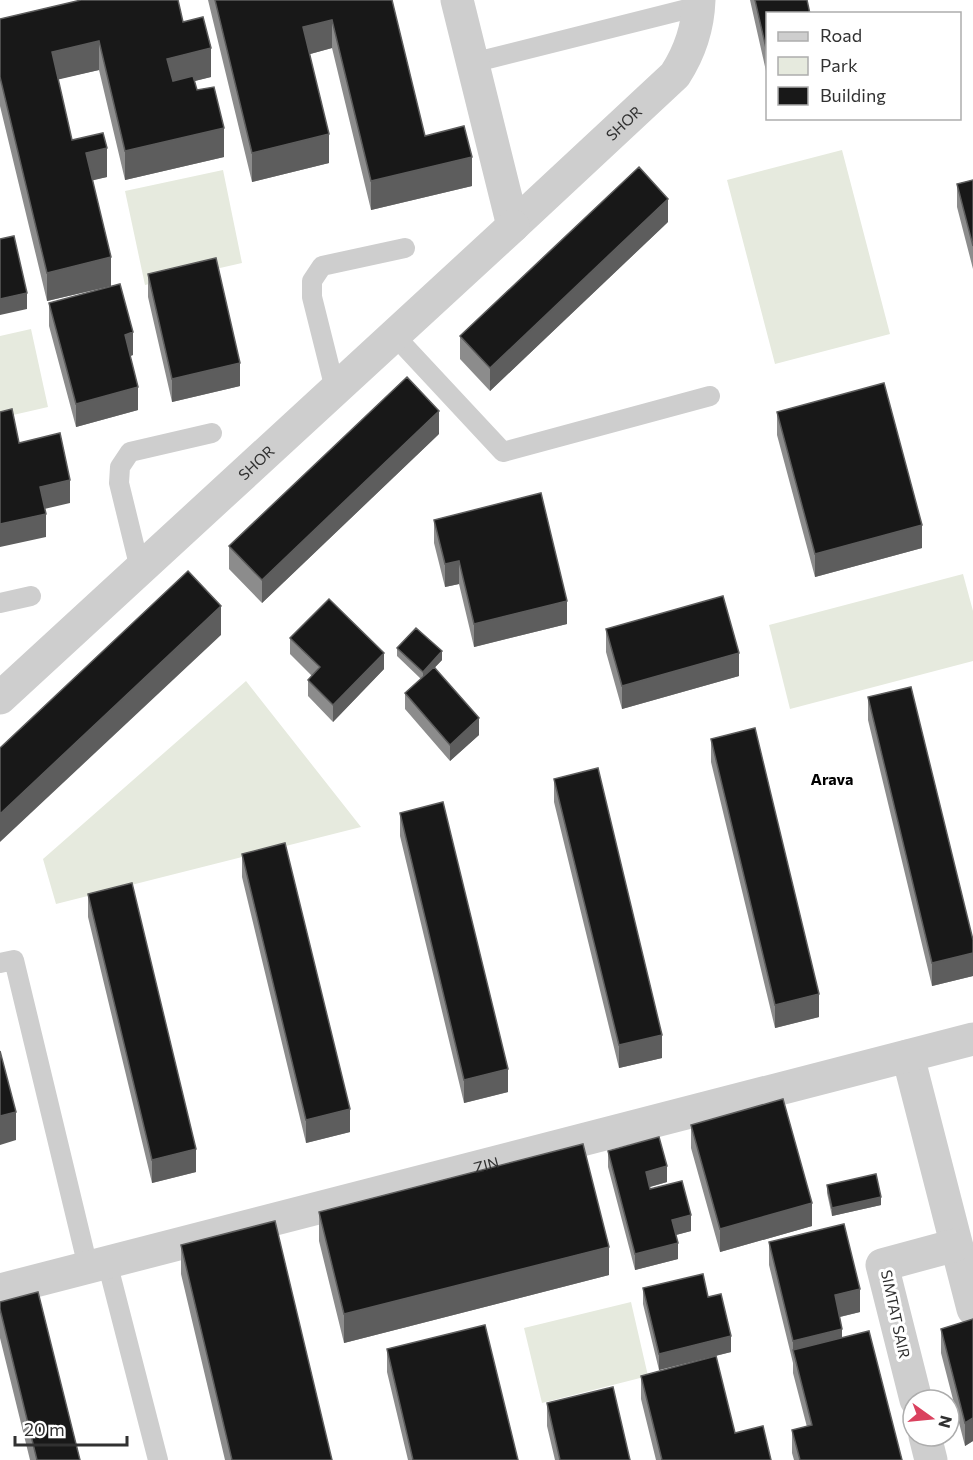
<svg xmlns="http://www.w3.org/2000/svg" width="973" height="1460" font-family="Commissioner,sans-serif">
  <rect width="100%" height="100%" fill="#fff"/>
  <!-- green -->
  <path fill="#e6eade" d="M 842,150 L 890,334 L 775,364 L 727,180 Z
    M 223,170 L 242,263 L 145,285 L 125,191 Z
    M 31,329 L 48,407 L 0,418 L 0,336 Z
    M 963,574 L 973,611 L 973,661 L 790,709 L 769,625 Z
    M 246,681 L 361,827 L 56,904 L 43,859 Z
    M 631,1302 L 648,1376 L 542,1403 L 524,1328 Z"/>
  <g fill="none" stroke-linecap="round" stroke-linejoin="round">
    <!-- service -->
    <path stroke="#cecece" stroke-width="20" d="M 472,63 L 699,6
      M 394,335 L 503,452 L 710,396
      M 335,389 L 312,297 L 312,281 L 322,266 L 405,248
      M 140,569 L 119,483 L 120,467 L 130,452 L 212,433
      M 0,603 L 31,596
      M 0,963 L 14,960 L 88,1267
      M 107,1262 L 158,1460"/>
    <!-- minor -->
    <g stroke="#cecece" stroke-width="33">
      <path id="s1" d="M 457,0 L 513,226 L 675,75 C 690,52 698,28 699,0"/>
      <path id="s2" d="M 0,698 L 513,226"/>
      <path d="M 908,1056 L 973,1309"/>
      <path id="s3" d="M 0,1290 L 973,1039"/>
      <path d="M 916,1400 L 882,1265 L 956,1245"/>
      <path d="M 925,1436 L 931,1460"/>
    </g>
  </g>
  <!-- wall -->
  <path fill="#8c8c8c" d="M 208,0 L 392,0 L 425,136 L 472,186 L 371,210 L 332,48 L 310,54 L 329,163 L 252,182 Z
    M 750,0 L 807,0 L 768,14 L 768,80 Z
    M 0,19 L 183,22 L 211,77 L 194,81 L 197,90 L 224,157 L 125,180 L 99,70 L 58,79 L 72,140 L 107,177 L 92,180 L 111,286 L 47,301 L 0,106 Z
    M 973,180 L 973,269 L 957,207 L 957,184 Z
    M 668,222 L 490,391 L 460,359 L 460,336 Z
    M 148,274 L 240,386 L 172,402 L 148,297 Z
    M 49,303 L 133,355 L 130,356 L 138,410 L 76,427 L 49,326 Z
    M 777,412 L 922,548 L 815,577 L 777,435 Z
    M 439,434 L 262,603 L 229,569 L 229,546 Z
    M 434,520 L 567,624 L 474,647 L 459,584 L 445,587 L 434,543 Z
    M 606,629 L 739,676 L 622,709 L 606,652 Z
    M 290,638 L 384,669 L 333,722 L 308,696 L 308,680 L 312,676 L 290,654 Z
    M 397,648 L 442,660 L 435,667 L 479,735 L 450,761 L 405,709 L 405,693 L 421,679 L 397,656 Z
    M 868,697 L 973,940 L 973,976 L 932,986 L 868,720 Z
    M 711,739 L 819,1017 L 775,1028 L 711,762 Z
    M 554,779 L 662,1058 L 619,1068 L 554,802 Z
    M 400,813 L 508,1092 L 464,1103 L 400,836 Z
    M 242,854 L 350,1132 L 306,1143 L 242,877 Z
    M 88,894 L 196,1172 L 152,1183 L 88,917 Z
    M 691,1125 L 812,1226 L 720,1252 L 691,1148 Z
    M 608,1151 L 667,1182 L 650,1187 L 650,1189 L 691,1231 L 676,1235 L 678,1259 L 635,1270 L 608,1167 Z
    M 827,1185 L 881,1205 L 832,1216 L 827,1193 Z
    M 319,1212 L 609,1275 L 344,1343 L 319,1241 Z
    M 769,1242 L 860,1312 L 840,1317 L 842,1337 L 902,1460 L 794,1460 L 792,1453 L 792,1430 L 807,1427 L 793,1373 L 793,1363 L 769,1265 Z
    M 181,1245 L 332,1460 L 225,1460 L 181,1274 Z
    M 643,1288 L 708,1297 L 731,1352 L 659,1370 L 643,1304 Z
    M 0,1302 L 80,1460 L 30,1460 L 0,1338 Z
    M 973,1319 L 973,1441 L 965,1446 L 941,1353 L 941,1329 Z
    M 387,1349 L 518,1460 L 408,1460 L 387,1372 Z
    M 641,1376 L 735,1433 L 771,1460 L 656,1460 L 641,1399 Z
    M 547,1403 L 630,1460 L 555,1460 L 547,1426 Z"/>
  <!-- shaded-wall -->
  <path fill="#5d5d5d" d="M 332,20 L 332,48 L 303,56 L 303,27 Z
    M 99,41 L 99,70 L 52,81 L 52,52 Z
    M 211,48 L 211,77 L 167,88 L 167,59 Z
    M 224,128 L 224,157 L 125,180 L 125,151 Z
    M 329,134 L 329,163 L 252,182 L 252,153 Z
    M 107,148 L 107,177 L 86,182 L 86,153 Z
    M 472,157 L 472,186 L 371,210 L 371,181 Z
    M 668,199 L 668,222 L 490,391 L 490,368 Z
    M 111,257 L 111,286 L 47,301 L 47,273 Z
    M 27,293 L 27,309 L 0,315 L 0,299 Z
    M 133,332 L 133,355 L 125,358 L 125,335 Z
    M 240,363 L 240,386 L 172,402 L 172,379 Z
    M 138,387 L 138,410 L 76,427 L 76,404 Z
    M 439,411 L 439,434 L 262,603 L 262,580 Z
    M 70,480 L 70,503 L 40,510 L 40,487 Z
    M 46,514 L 46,537 L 0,547 L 0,524 Z
    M 922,525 L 922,548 L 815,577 L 815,554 Z
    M 459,561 L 459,584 L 445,587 L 445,564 Z
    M 567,601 L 567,624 L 474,647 L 474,624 Z
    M 221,606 L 221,635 L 0,842 L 0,814 Z
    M 442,651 L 442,660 L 423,680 L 423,672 Z
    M 384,653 L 384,669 L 333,722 L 333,705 Z
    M 739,653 L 739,676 L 622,709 L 622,686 Z
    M 479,718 L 479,735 L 450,761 L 450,745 Z
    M 973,953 L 973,976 L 932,986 L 932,963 Z
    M 819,994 L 819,1017 L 775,1028 L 775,1005 Z
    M 662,1035 L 662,1058 L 619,1068 L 619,1045 Z
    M 508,1069 L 508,1092 L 464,1103 L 464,1080 Z
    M 350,1109 L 350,1132 L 306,1143 L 306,1120 Z
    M 16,1112 L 16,1140 L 0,1145 L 0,1116 Z
    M 196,1149 L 196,1172 L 152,1183 L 152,1160 Z
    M 667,1166 L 667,1182 L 646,1188 L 646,1172 Z
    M 881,1197 L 881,1205 L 832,1216 L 832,1208 Z
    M 812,1203 L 812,1226 L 720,1252 L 720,1229 Z
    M 691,1215 L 691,1231 L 672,1236 L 672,1220 Z
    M 678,1243 L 678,1259 L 635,1270 L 635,1254 Z
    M 609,1247 L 609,1275 L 344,1343 L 344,1314 Z
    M 860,1289 L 860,1312 L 835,1318 L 835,1295 Z
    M 842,1329 L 842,1352 L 793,1351 L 793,1341 Z
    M 731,1336 L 731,1352 L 659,1370 L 659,1354 Z
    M 973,1418 L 973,1441 L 965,1446 L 965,1423 Z"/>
  <!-- building -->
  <path fill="#181818" stroke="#5d5d5d" stroke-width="1.5" d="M 81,0 L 178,0 L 183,22 L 203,17 L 211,48 L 167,59 L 173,81 L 193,76 L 197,90 L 214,87 L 224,128 L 125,151 L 99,41 L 52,52 L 72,140 L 103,133 L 107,148 L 86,153 L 111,257 L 47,273 L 0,77 L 0,19 Z
    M 215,0 L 392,0 L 425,136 L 464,126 L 472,157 L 371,181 L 332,20 L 303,27 L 329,134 L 252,153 Z
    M 755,0 L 807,0 L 810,14 L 768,14 L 768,57 Z
    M 639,167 L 668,199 L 490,368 L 460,336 Z
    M 973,180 L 973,246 L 957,184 Z
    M 14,236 L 27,293 L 0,299 L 0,239 Z
    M 216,258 L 240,363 L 172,379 L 148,274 Z
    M 120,284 L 133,332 L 125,335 L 138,387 L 76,404 L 49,303 Z
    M 407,377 L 439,411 L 262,580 L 229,546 Z
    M 884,383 L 922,525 L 815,554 L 777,412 Z
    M 12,409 L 19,443 L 60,433 L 70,480 L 40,487 L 46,514 L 0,524 L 0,412 Z
    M 541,493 L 567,601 L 474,624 L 459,561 L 445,564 L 434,520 Z
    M 188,571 L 221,606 L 0,814 L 0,748 Z
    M 723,596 L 739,653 L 622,686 L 606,629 Z
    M 329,599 L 384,653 L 333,705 L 308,680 L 320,667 L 290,638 Z
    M 416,628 L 442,651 L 423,672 L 397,648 Z
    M 434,667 L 479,718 L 450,745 L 405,693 Z
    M 911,687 L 973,940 L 973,953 L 932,963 L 868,697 Z
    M 755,728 L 819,994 L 775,1005 L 711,739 Z
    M 598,768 L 662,1035 L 619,1045 L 554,779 Z
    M 443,802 L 508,1069 L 464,1080 L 400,813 Z
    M 285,843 L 350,1109 L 306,1120 L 242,854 Z
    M 132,883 L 196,1149 L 152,1160 L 88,894 Z
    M 0,1051 L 16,1112 L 0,1116 Z
    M 783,1099 L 812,1203 L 720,1229 L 691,1125 Z
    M 659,1137 L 667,1166 L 646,1172 L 650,1189 L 682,1181 L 691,1215 L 672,1220 L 678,1243 L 635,1254 L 608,1151 Z
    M 583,1144 L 609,1247 L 344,1314 L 319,1212 Z
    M 876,1174 L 881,1197 L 832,1208 L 827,1185 Z
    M 275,1221 L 332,1460 L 232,1460 L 181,1245 Z
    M 844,1224 L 860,1289 L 835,1295 L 842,1329 L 793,1341 L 769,1242 Z
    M 703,1274 L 708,1297 L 721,1294 L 731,1336 L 659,1354 L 643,1288 Z
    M 38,1292 L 80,1460 L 37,1460 L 0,1309 L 0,1302 Z
    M 973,1319 L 973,1418 L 965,1423 L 941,1329 Z
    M 485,1325 L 518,1460 L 413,1460 L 387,1349 Z
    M 869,1331 L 902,1460 L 800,1460 L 792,1430 L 812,1425 L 793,1350 Z
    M 716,1356 L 735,1433 L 763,1426 L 771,1460 L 662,1460 L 641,1376 Z
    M 613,1387 L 630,1460 L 560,1460 L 547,1403 Z"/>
  <g text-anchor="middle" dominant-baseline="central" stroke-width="6" stroke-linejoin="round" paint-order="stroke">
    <!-- street labels -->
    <g font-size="15" fill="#313131" stroke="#fff">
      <text stroke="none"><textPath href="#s1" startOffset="384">SHOR</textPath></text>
      <text stroke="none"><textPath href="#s2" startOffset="348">SHOR</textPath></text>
      <text stroke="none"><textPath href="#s3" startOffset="502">ZIN</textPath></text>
      <text transform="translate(896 1314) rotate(78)">SIMTAT SAIR</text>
    </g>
    <!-- neighbourhood labels -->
    <g font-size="16" font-weight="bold" fill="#000" stroke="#fff">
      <text x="832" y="778">Arava</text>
    </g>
  </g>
  <!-- legend -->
  <rect x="766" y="12" width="195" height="108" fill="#ffffff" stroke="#adadad" stroke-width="1.5"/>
  <rect x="778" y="32" width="30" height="9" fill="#cecece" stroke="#adadad" stroke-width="1.5"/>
  <text x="820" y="42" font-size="18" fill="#313131">Road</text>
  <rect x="778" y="57" width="30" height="18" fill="#e6eade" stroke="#adadad" stroke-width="1.5"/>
  <text x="820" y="72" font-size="18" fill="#313131">Park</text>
  <rect x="778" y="87" width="30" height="18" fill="#181818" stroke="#adadad" stroke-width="1.5"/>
  <text x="820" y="102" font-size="18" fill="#313131">Building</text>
  <!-- north arrow -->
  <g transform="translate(931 1418) rotate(105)"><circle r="28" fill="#ffffff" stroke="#adadad" stroke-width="1.5"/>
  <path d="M0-4.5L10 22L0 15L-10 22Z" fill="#da415e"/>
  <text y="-9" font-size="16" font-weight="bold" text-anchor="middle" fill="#313131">N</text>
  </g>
  <!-- scale -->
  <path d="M15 1436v9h112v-9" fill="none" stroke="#313131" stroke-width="3"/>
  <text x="24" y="1436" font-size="18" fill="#313131" stroke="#ffffff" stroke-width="4.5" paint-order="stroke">20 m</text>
</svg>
